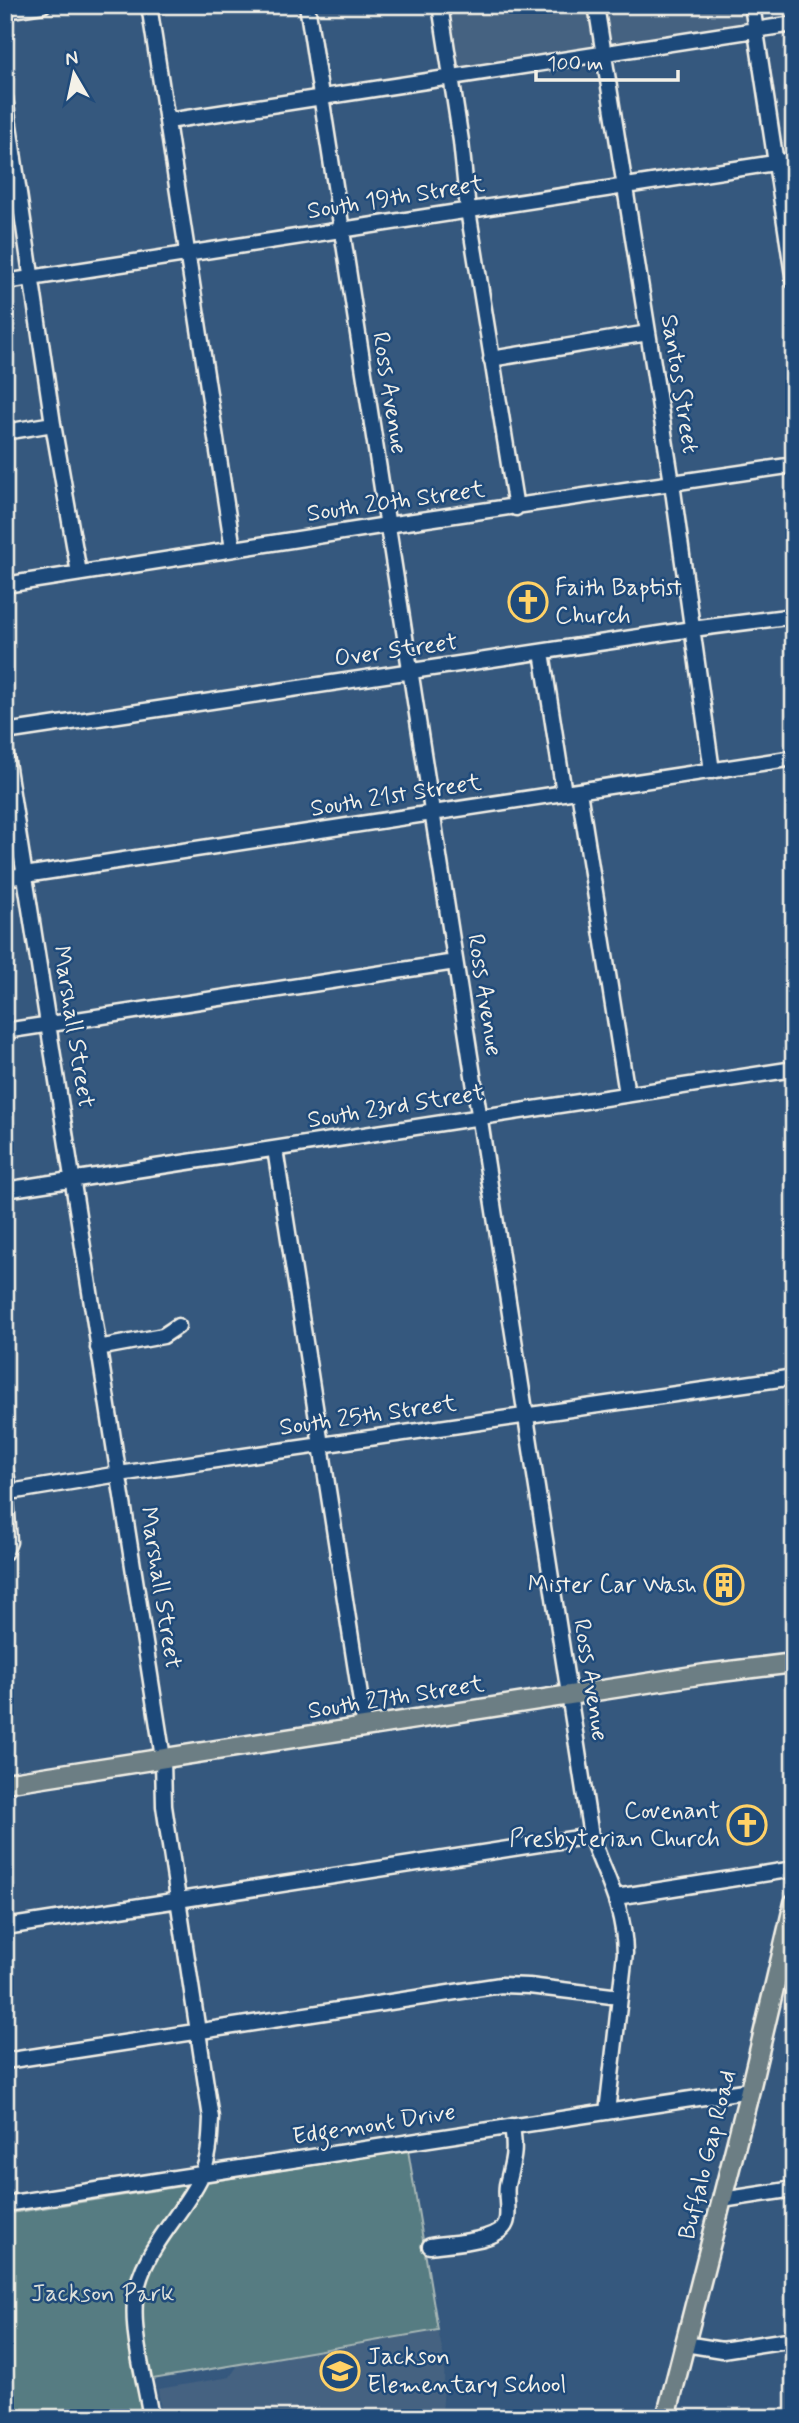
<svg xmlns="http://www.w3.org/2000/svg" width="799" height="2423" font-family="Mynerve,sans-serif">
  <rect width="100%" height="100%" fill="#35587e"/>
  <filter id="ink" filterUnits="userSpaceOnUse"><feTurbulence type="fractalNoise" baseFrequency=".0143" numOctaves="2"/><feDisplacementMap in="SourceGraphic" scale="14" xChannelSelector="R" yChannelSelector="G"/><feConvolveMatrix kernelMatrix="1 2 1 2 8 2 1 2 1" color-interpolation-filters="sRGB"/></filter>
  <g filter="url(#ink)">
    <!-- built -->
    <path fill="#446281" d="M 446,5 L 745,5 L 747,22 L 460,70 L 455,64 Z
      M 438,2330 L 445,2363 L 442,2418 L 162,2418 L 158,2389 L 230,2377 L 238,2365 Z"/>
    <!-- green -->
    <path fill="#577c82" stroke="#a6b6b5" stroke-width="2" d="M 408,2150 L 438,2330 L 141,2381 L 145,2418 L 5,2418 L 5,2214 Z"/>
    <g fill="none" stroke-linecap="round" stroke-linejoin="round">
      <!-- minor casing -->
      <g stroke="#f4f1e8" stroke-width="19">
        <path id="minor" d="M 149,5 L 233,549
          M 307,5 L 591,1836 C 606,1879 624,1905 625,1953 L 607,2112
          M 440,5 L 461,141 L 468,210 L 516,508
          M 596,5 L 672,483 L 712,771
          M 752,5 L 794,282
          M 5,11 L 43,5
          M 5,98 L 53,424 L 79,573
          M 168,121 L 794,24
          M 5,282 L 794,160
          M 491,359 L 648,333
          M 5,432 L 53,424
          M 5,585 L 387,525 L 794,465
          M 542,652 L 564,793
          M 5,732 L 692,629 L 794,616
          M 5,749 L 163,1758 L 164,1806 L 211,2118 C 210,2137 210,2158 201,2176 C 181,2218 140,2251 135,2300 C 132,2338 145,2380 151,2418
          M 579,791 L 627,1094
          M 5,878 L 794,758
          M 5,1031 L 455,962
          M 275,1149 L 365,1728
          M 5,1190 L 794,1069
          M 98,1348 L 163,1336 L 178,1326
          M 5,1469 L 10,1492
          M 5,1552 L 9,1542 L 6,1498 L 10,1492 L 119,1474 L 794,1377
          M 616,1897 L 794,1869
          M 5,1927 L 591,1836
          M 5,2061 L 501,1985 L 529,1986 L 620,1997
          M 722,2200 L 794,2189
          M 5,2204 L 750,2090
          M 430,2246 C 448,2243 499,2242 506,2223 C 510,2213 505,2197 507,2185 C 513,2158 516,2155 512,2126
          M 685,2344 L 722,2350 L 794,2339"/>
      </g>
      <!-- major casing -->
      <g stroke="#f4f1e8" stroke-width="23">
        <path id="major" d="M 5,1783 L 705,1674 L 794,1663
          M 666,2418 L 750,2090 L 794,1903"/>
      </g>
      <!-- minor -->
      <use href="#minor" stroke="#1f4a7a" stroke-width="14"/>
      <!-- major -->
      <use href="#major" stroke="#6c7e84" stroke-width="18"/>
    </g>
  </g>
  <!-- icons -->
  <defs>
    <g id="church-ring" transform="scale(2.0125)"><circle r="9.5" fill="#1f4a7a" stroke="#ffd166" stroke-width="1.5"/><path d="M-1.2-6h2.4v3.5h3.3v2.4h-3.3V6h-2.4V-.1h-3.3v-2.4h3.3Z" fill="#ffd166"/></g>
    <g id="building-ring" transform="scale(2.0125)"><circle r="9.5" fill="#1f4a7a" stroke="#ffd166" stroke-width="1.5"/><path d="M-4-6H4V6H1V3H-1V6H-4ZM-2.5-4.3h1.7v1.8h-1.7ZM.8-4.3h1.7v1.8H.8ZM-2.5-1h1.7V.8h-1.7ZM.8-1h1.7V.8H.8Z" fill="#ffd166"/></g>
    <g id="school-ring" transform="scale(2.0125)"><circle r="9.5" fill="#1f4a7a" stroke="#ffd166" stroke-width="1.5"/><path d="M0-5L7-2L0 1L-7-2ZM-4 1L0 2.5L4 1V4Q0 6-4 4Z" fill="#ffd166"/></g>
  </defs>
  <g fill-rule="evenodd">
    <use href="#church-ring" x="528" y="602"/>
    <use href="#building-ring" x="724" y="1585"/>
    <use href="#church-ring" x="747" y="1825"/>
    <use href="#school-ring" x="340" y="2371"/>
  </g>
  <g text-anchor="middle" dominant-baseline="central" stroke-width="5" stroke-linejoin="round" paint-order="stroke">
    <!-- street labels -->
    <g font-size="24" fill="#f4f1e8" stroke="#1f4a7a">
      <text transform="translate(396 198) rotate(-9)">South 19th Street</text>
      <text transform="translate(679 384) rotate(81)">Santos Street</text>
      <text transform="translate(389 393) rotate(81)">Ross Avenue</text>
      <text transform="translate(396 502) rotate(-8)">South 20th Street</text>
      <text transform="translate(396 651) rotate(-8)">Over Street</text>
      <text transform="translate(396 796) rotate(-9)">South 21st Street</text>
      <text transform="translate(484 995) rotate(81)">Ross Avenue</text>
      <text transform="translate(73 1027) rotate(81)">Marshall Street</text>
      <text transform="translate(396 1107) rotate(-9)">South 23rd Street</text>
      <text transform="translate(368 1416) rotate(-8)">South 25th Street</text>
      <text transform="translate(160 1588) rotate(81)">Marshall Street</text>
      <text transform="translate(590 1680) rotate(81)">Ross Avenue</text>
      <text transform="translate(396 1698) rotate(-9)">South 27th Street</text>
      <text transform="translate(374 2125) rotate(-9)">Edgemont Drive</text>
      <text transform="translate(708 2155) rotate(-76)">Buffalo Gap Road</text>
    </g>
    <!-- poi labels -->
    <g font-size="24" fill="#f4f1e8" stroke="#1f4a7a" text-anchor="start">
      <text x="555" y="588">Faith Baptist<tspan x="555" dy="28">Church</tspan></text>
      <text x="697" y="1585" text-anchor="end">Mister Car Wash</text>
      <text x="720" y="1811" text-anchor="end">Covenant<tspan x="720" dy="28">Presbyterian Church</tspan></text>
      <text x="367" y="2357">Jackson<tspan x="367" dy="28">Elementary School</tspan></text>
    </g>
    <!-- park labels -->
    <g font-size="24" fill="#dcdfd9" stroke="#1f4a7a">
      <text x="103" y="2294">Jackson Park</text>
    </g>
  </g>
  <!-- margin -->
  <rect width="799" height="2423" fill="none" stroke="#1f4a7a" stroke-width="28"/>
  <rect x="14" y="14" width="771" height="2395" fill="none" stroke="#f4f1e8" stroke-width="2.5" filter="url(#ink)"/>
  <!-- north arrow -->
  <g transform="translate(74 74) rotate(351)" stroke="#1f4a7a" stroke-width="5" paint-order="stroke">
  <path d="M0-5L12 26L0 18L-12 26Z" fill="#f4f1e8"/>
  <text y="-10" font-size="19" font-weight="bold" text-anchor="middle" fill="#f4f1e8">N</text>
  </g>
  <!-- scale -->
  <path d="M536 70v10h142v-10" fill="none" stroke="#f4f1e8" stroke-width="3.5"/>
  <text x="547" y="70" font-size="21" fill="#f4f1e8" stroke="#1f4a7a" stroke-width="5" paint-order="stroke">100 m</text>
</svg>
